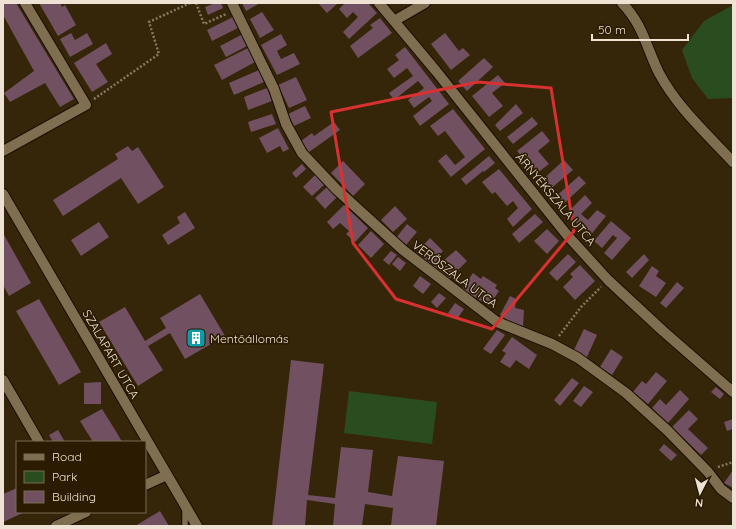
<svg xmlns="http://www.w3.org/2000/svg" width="736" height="529" font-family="Quicksand,sans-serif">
  <rect width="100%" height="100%" fill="#352509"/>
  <!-- green -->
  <path fill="#294d1f" d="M 733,5 L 733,98 L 708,99 L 692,78 L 682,50 L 704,21 Z
    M 349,391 L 437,402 L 432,444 L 344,433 Z"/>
  <!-- building -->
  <path fill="#715161" d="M 3,3 L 16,3 L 74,99 L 60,107 L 45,83 L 10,102 L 4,93 L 34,71 L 3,15 Z
    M 39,3 L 60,3 L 62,7 L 65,5 L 76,25 L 58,36 Z
    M 215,3 L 221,3 L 223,8 L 208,15 L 205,7 Z
    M 242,3 L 260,3 L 246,11 Z
    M 320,3 L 338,3 L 327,13 L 319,4 Z
    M 345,3 L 368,3 L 377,13 L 349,39 L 343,32 L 358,17 L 353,12 L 347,18 L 339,9 Z
    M 262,12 L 274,30 L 260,38 L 250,19 Z
    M 233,17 L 238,28 L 212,41 L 207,30 Z
    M 380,18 L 392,33 L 358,58 L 350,46 L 373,28 L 370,25 Z
    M 71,33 L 75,40 L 87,33 L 93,44 L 70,57 L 60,39 Z
    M 445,33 L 459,51 L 463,48 L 470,55 L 451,70 L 431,44 Z
    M 243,34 L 249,45 L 226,57 L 220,46 Z
    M 281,34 L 287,45 L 277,51 L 281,59 L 294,53 L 300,64 L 277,75 L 261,45 Z
    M 106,43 L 112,54 L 96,64 L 108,82 L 92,92 L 74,63 Z
    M 405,47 L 449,104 L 420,126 L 413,116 L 432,101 L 429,97 L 414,108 L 408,100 L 424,88 L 418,81 L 394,100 L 389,93 L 413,76 L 407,68 L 394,78 L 387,69 L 399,60 L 395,55 Z
    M 248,48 L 255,62 L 222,80 L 214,65 Z
    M 484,58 L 493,67 L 467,91 L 458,81 Z
    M 259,70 L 264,82 L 234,95 L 229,83 Z
    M 498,75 L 505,83 L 492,93 L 503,106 L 489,117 L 472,96 Z
    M 296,77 L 307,100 L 289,108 L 278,85 Z
    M 267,88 L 272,101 L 248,110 L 244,97 Z
    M 516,104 L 523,113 L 500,131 L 495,125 Z
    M 305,106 L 311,118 L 294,126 L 288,114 Z
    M 453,109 L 485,149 L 451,177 L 438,161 L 446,154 L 455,165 L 465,157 L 445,131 L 438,136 L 430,126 Z
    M 272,114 L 276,124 L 251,132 L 248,122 Z
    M 532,117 L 538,124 L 513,144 L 507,137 Z
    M 334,122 L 340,130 L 309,152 L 301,141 L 312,133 L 314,136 Z
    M 278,128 L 289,149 L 283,152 L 280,146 L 267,153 L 259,138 Z
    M 542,131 L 550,141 L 538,151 L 549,164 L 536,174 L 517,151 Z
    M 128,146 L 132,151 L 138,147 L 164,187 L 138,204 L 121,178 L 63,216 L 53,200 L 118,159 L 115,154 Z
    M 489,156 L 495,163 L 484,172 L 483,171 L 466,185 L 461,179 Z
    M 564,160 L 573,170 L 549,190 L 541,181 Z
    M 343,161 L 365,184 L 353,196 L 331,173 Z
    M 302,164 L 306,169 L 296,178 L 292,173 Z
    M 499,169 L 532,209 L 513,227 L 507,219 L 518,208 L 513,201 L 507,206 L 495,192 L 492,194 L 482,182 Z
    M 315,175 L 324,185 L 312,196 L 303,187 Z
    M 579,176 L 586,183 L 562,205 L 555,197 Z
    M 327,187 L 337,197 L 325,209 L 315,198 Z
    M 585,195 L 592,203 L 581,214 L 588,220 L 597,210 L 606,216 L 589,237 L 567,213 Z
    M 344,205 L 368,228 L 355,242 L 346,234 L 349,231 L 340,223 L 333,229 L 327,222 Z
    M 395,206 L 407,219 L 393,232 L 381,220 Z
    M 185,212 L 195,228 L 168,245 L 162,235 L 180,223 L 177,217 Z
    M 535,214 L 543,222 L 519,243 L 512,234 Z
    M 611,221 L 631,238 L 612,260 L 604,253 L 617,238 L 613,235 L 602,248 L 594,241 Z
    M 99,222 L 109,237 L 81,256 L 71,240 Z
    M 407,224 L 417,232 L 406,245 L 396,238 Z
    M 547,229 L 559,241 L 547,254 L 534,241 Z
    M 371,231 L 384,244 L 371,258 L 358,245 Z
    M 3,233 L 31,283 L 9,296 L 3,285 Z
    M 430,238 L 443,251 L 437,257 L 443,261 L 456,250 L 467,261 L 448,280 L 416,253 Z
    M 391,251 L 397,255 L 389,265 L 383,260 Z
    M 568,254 L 576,262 L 557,281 L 549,273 Z
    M 644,254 L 649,260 L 632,278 L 626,272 Z
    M 398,257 L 406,263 L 400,271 L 392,264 Z
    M 580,265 L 595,281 L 575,300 L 563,287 L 573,277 L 570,274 Z
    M 652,266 L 659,271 L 656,276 L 666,283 L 656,297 L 639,286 Z
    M 473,273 L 481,279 L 483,276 L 497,285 L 495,288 L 499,291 L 489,306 L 462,289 Z
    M 420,276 L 431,284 L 423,294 L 413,286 Z
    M 677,282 L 684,288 L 666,308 L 660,303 Z
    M 439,293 L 446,298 L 437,308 L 431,302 Z
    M 200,294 L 225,336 L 185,359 L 170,333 L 148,346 L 163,370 L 138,386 L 99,322 L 125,307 L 145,341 L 166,328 L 160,318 Z
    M 510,296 L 516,299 L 515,308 L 524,310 L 523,326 L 512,323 L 500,315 Z
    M 39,299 L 81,372 L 59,385 L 16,311 Z
    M 455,303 L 464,309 L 457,319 L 448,313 Z
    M 584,329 L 597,335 L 586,359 L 573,352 Z
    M 497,330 L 505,335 L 491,354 L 483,349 Z
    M 512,337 L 537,355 L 529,369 L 516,360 L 510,368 L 500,362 L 506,353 L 502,351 Z
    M 611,349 L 623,357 L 612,375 L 600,367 Z
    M 291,360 L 324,364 L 308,495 L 335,498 L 341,447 L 373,450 L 368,492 L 392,496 L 398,456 L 444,461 L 436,526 L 391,526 L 393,508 L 365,504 L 362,526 L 333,526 L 335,504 L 307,500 L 305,526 L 272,526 Z
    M 656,372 L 667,381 L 648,404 L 633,392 L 642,381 L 646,384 Z
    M 572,378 L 579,383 L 560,406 L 554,400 Z
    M 101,382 L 101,404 L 84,404 L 84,383 Z
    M 584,386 L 593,392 L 581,407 L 573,401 Z
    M 716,387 L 724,394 L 720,399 L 711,392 Z
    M 680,390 L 689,399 L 668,423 L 652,408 L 660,399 L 666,405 Z
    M 102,409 L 117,433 L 122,442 L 93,442 L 80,421 Z
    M 689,410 L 698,419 L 688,429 L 708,448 L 701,455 L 672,427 Z
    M 733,419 L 733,429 L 727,431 L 724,422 Z
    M 58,430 L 65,442 L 53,442 L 49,435 Z
    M 664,444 L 677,455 L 671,461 L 659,450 Z
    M 733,470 L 733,488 L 724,483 Z
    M 17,488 L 17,512 L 25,512 L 3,522 L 3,494 Z
    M 160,511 L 169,526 L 135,526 Z"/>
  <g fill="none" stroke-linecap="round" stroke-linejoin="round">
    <!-- lane casing -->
    <g stroke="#1a0e00" stroke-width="8">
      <path id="lane" d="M 185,526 L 185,509"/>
    </g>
    <!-- street casing -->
    <g stroke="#1a0e00" stroke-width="12">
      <path id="street" d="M 232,3 L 274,89 L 286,124 L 302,153 L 336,189 L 403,250 L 497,322 L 552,344 L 578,358 L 626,393 L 668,431 L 708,472 L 721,489 L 733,498
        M 379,3 L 436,71 L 567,235 L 608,280 L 663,331 L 733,392
        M 622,3 C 644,26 646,47 659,73 C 677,107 707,134 733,162
        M 394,21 L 425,3
        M 3,151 L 86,105 L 25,3
        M 3,194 L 197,526
        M 3,380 L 39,442
        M 145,485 L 167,475
        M 56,526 L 86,512"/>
    </g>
    <!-- path -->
    <path stroke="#867962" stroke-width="2.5" stroke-dasharray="2 2" stroke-linecap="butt" d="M 196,3 L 204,24 L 226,14
      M 94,99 L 159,54 L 149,22 L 190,3
      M 559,336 L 581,307 L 601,287
      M 718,467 L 733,462"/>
    <!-- lane -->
    <use href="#lane" stroke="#806e51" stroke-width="5.5"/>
    <!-- street -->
    <use href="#street" stroke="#806e51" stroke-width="10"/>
  </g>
  <!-- marked area -->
  <path fill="none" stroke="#d73131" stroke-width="3" stroke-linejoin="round" d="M 478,82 L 551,88 L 574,231 L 492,329 L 396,299 L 353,243 L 331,112 Z"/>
  <!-- icons -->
  <defs>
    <g id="building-square" transform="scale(1)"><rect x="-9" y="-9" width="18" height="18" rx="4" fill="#0f9aa8" stroke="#2b1b01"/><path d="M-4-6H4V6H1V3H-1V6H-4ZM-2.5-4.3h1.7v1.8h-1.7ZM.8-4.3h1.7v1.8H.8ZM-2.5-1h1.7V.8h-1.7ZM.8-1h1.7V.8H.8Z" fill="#fff"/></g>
  </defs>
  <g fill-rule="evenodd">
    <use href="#building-square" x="196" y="338"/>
  </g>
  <g text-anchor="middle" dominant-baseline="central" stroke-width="3.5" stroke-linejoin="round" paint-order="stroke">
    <!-- street labels -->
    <g font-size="12" fill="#ede2d3" stroke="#2b1b01">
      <text transform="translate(556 199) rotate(50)">ÁRNYÉKSZALA UTCA</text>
      <text transform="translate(455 274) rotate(37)">VERŐSZALA UTCA</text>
      <text transform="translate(111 354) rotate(60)">SZALAPART UTCA</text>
    </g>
    <!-- poi labels -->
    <g font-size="12" fill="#ede2d3" stroke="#2b1b01" text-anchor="start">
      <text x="210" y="338">Mentőállomás</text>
    </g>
  </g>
  <!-- border -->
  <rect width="736" height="529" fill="none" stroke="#ede2d3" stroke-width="8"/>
  <!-- legend -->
  <rect x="16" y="441" width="130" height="72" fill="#2b1b01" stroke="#796b55"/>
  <rect x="24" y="454" width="20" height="6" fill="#806e51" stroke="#796b55"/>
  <text x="52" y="461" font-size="12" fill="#ede2d3">Road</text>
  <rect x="24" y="471" width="20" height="12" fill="#294d1f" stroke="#796b55"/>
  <text x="52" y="481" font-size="12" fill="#ede2d3">Park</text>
  <rect x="24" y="491" width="20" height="12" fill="#715161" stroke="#796b55"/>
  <text x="52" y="501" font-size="12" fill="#ede2d3">Building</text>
  <!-- north arrow -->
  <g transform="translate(700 493) rotate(186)" stroke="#2b1b01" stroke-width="3" paint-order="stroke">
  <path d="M0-3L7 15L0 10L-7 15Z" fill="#ede2d3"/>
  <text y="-6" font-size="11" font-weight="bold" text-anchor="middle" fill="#ede2d3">N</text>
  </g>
  <!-- scale -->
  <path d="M592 34v6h96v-6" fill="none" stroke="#ede2d3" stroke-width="2"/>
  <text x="598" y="34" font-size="12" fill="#ede2d3" stroke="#2b1b01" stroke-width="3" paint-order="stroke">50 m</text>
</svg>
